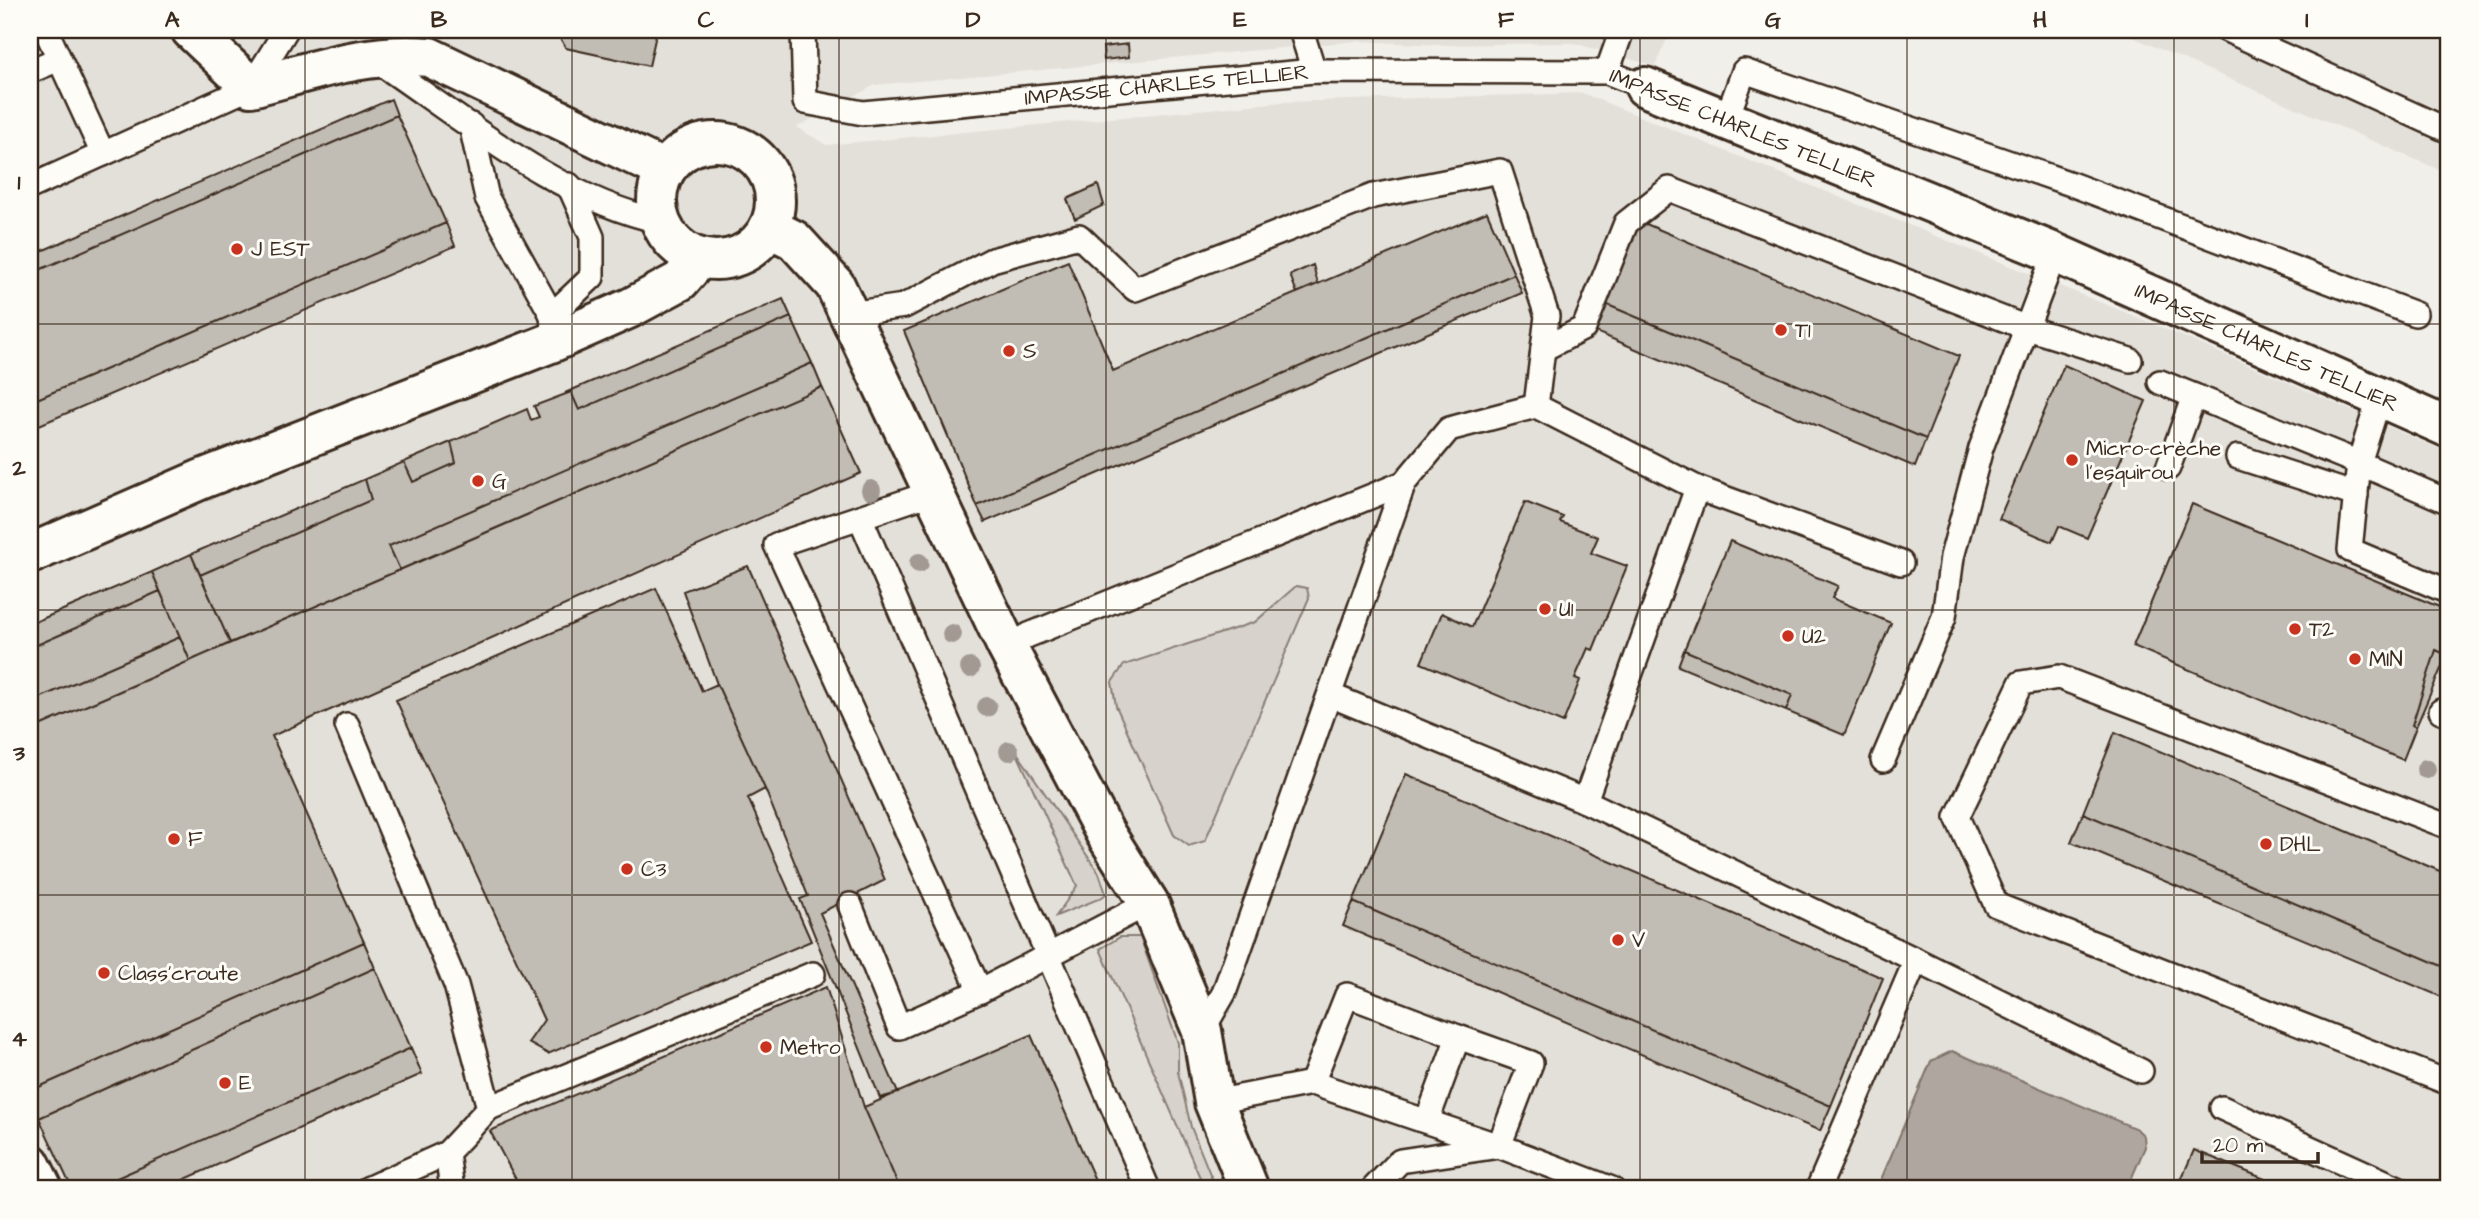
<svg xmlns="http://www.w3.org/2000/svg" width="2479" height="1219" font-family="'Architects Daughter',sans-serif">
  <rect width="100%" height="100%" fill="#f1efea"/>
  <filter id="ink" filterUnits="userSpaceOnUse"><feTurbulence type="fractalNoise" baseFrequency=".0143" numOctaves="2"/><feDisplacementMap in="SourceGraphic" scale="14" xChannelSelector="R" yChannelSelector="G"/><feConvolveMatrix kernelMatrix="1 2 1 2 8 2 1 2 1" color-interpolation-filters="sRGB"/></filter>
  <g filter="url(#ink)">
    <!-- built -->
    <path fill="#e3e0da" d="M 30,30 L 1671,30 L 1655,66 L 1573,43 L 1440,45 L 1358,41 L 875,85 L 797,127 L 826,145 L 1282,102 L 1582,93 L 2154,324 L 2449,453 L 2449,1189 L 30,1189 Z
      M 2116,30 L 2449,30 L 2449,174 Z"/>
    <!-- green -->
    <path fill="#d7d2cc" stroke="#897e75" stroke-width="2" d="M 1296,586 L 1307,588 L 1309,598 L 1205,841 L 1189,846 L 1174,835 L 1116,706 L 1112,682 L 1124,665 L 1255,622 Z
      M 1016,751 L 1099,873 L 1106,894 L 1101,898 L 1056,916 L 1077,886 Z
      M 1120,937 L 1140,937 L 1178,1043 L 1178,1072 L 1191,1127 L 1216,1189 L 1205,1189 L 1100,949 Z"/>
    <!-- water -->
    <path fill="#aea69f" stroke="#80746b" stroke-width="2" d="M 1952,1051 L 2137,1129 L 2144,1136 L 2145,1147 L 2127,1189 L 1877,1189 L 1931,1061 Z"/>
    <!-- building -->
    <path fill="#c1bcb4" stroke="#3b2a1e" stroke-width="2" d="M 555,30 L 657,30 L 649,66 L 566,48 Z
      M 987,30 L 1071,30 L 987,37 Z
      M 1128,44 L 1129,57 L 1104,60 L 1103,47 Z
      M 391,99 L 397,115 L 30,274 L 30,256 Z
      M 397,115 L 446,223 L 30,402 L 30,274 Z
      M 1098,185 L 1104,205 L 1075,219 L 1067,199 Z
      M 1487,212 L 1514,274 L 977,506 L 904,331 L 1068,261 L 1113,371 Z
      M 1639,221 L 1959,356 L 1926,439 L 1603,303 Z
      M 446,223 L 455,246 L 30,429 L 30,402 Z
      M 1313,265 L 1318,284 L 1297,293 L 1290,275 Z
      M 1514,274 L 1522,293 L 985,522 L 977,506 Z
      M 783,299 L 791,317 L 579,410 L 571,392 L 565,393 Z
      M 1603,303 L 1926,439 L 1915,467 L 1591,330 Z
      M 791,317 L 812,363 L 389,546 L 400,570 L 230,643 L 200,575 L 371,500 L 365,479 L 404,462 L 413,482 L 456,463 L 451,442 L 527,409 L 531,420 L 539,417 L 534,406 L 571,392 L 579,410 Z
      M 812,363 L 822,387 L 400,570 L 389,546 Z
      M 2064,365 L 2146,401 L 2087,538 L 2059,526 L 2052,542 L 1999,519 Z
      M 822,387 L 861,473 L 272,736 L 364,942 L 30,1091 L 30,730 Z
      M 451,442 L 456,463 L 413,482 L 404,462 Z
      M 365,479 L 371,500 L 200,575 L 191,554 Z
      M 1525,502 L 1563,517 L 1560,522 L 1598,537 L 1591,553 L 1627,566 L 1593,650 L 1588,648 L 1575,678 L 1580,680 L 1563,723 L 1421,663 L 1442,613 L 1472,627 Z
      M 2192,504 L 2449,611 L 2449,649 L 2447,655 L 2436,650 L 2412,725 L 2416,727 L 2403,760 L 2133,646 Z
      M 1730,541 L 1838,586 L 1832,598 L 1891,623 L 1844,735 L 1786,711 L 1792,695 L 1684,650 Z
      M 191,554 L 230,643 L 190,661 L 152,572 Z
      M 748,566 L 885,880 L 820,913 L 898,1093 L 880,1098 L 800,899 L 808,896 L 765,789 L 717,684 L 683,591 Z
      M 152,572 L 160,591 L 30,648 L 30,624 Z
      M 656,588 L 702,691 L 717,684 L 765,789 L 748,798 L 811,941 L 548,1054 L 528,1043 L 544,1020 L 396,700 Z
      M 160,591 L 180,637 L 30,702 L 30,648 Z
      M 180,637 L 190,661 L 30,730 L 30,702 Z
      M 1684,650 L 1792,695 L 1786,711 L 1678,666 Z
      M 2436,650 L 2447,655 L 2416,727 L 2412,725 Z
      M 2115,732 L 2449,875 L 2449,969 L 2083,813 Z
      M 1406,774 L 1883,978 L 1831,1106 L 1353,902 Z
      M 2083,813 L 2449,969 L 2449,1000 L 2071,842 Z
      M 1353,902 L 1831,1106 L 1820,1131 L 1343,926 Z
      M 364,942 L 375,968 L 39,1118 L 30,1091 Z
      M 375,968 L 411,1048 L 92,1189 L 72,1189 L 39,1118 Z
      M 826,987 L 864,1107 L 900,1189 L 521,1189 L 490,1131 Z
      M 1031,1035 L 1099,1189 L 900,1189 L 864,1107 Z
      M 411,1048 L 422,1074 L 163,1189 L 92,1189 Z
      M 2194,1150 L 2289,1189 L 2177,1189 Z"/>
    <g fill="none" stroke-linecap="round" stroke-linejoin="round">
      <!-- service casing -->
      <g stroke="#3b2a1e" stroke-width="28">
        <g id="service">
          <path d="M 46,30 L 103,154"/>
          <path id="s1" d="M 803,30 L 805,102 L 863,113 L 1314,71 L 1607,72 L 1645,87"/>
          <path d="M 1301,30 L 1314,71"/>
          <path d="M 2227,30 L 2449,131"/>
          <path d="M 374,59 C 461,117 557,199 660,221"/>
          <path d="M 30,71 L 59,59"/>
          <path d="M 1607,72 L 1622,30"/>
          <path d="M 1726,120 L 1744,71 L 2071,184 L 2415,314"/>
          <path d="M 471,125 L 487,198 L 552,315"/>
          <path d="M 30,187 L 251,87 L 286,30"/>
          <path d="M 850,314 L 904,306 L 992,260 L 1079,236 L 1135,289 L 1373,196 L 1500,171 L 1547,316 L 1536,406"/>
          <path d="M 553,328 L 552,315 L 592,277 L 592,237 L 569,185"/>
          <path d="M 1543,349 L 1584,328 L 1626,223 L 1669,189 L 2027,328 L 2130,360"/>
          <path d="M 2160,382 L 2359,463 L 2380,396"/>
          <path d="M 2238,457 L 2356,495"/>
          <path d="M 2168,468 L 2194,396"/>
          <path d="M 2449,502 L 2359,463 L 2350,550 L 2449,592"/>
          <path d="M 860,517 L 934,492"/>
          <path d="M 1007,647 L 1029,635 L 1404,483 L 1449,429 L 1536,406 L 1697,488 L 1901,563"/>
          <path d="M 1330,695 L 1585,801 L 1916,960 L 1818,1189"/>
          <path d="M 2441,711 L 2449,714"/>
          <path d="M 347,725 L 456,985 L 489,1108"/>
          <path d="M 1883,760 L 1944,617 L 1952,557 L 1981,448 L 2055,253"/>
          <path d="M 1585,801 L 1697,488"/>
          <path d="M 2449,827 L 2059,677 L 2021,683 L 1957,817 L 1996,905 L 2449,1083"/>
          <path d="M 850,905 L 899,1027 L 980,991"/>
          <path d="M 1916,960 L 2141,1071"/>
          <path d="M 1202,1031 L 1224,993 L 1404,483"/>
          <path d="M 1458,1037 L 1531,1063 L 1499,1146"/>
          <path d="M 1312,1083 L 1347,995 L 1458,1037 L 1427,1121"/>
          <path d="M 1214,1102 L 1312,1083 L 1499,1146 L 1612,1189"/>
          <path d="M 2222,1108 L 2400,1189"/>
          <path d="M 447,1153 L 452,1189"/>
          <path d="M 367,1189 L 447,1153 L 489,1108 L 813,974"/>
          <path d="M 1148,1189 L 1048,955 L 860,517 L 776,545 L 980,991 L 1149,903"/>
          <path d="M 1373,1189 L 1400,1161 L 1493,1147"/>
        </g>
      </g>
      <!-- minor casing -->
      <g stroke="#3b2a1e" stroke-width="44">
        <g id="minor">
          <path d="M 191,30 L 251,87 C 310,72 368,51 429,57 L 665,170"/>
          <path id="s2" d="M 1645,87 L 2055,253 L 2449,428"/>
          <circle cx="716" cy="201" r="59"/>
          <path d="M 770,228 L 794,240 L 835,285 L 1007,647 L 1105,833 L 1149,903 L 1202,1031 L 1214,1102 L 1249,1189"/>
          <path d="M 30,554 L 202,479 L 553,342 L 630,308 L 680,281 L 700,258"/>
          <path d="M 30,1163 L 43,1189"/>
        </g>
      </g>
      <!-- service -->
      <use href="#service" stroke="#fdfcf7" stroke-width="23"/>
      <!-- minor -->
      <use href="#minor" stroke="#fdfcf7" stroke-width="38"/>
    </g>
    <!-- trees -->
    <g fill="#a29a92">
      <circle cx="871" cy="490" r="10"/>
      <circle cx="919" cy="563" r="10"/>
      <circle cx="952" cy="634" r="10"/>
      <circle cx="970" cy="668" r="10"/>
      <circle cx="987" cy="707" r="10"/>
      <circle cx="1009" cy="751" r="10"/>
      <circle cx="2426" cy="769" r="10"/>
    </g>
  </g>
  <!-- grid -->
  <path fill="none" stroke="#3b2a1e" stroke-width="2" stroke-opacity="0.55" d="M 305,30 L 305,1189M 572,30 L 572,1189M 839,30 L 839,1189M 1106,30 L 1106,1189M 1373,30 L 1373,1189M 1640,30 L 1640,1189M 1907,30 L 1907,1189M 2174,30 L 2174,1189M 30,324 L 2449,324M 30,610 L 2449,610M 30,895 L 2449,895"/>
  <!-- markers -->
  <g fill="#c8321e" stroke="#fdfcf7" stroke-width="2.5">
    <circle cx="237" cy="249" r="7"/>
    <circle cx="1781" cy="330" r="7"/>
    <circle cx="1009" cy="351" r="7"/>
    <circle cx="2072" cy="460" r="7"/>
    <circle cx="478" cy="481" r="7"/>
    <circle cx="1545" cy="609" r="7"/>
    <circle cx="2295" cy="629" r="7"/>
    <circle cx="1788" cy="636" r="7"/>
    <circle cx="2355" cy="659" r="7"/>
    <circle cx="174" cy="839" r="7"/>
    <circle cx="2266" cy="844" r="7"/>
    <circle cx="627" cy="869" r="7"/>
    <circle cx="1618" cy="940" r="7"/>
    <circle cx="104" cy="973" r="7"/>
    <circle cx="766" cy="1047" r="7"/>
    <circle cx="225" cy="1083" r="7"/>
  </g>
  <g text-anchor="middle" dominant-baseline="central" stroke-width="6" stroke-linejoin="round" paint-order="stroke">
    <!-- street labels -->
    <g font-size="21" fill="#3b2a1e" stroke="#fdfcf7">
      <text stroke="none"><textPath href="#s1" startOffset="436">IMPASSE CHARLES TELLIER</textPath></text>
      <text transform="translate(1743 128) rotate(22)">IMPASSE CHARLES TELLIER</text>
      <text stroke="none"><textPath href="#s2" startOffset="674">IMPASSE CHARLES TELLIER</textPath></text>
    </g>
    <!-- poi labels -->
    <g font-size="21" fill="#3b2a1e" stroke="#fdfcf7" text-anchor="start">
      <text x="251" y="249">J EST</text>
      <text x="1795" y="330">T1</text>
      <text x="1023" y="351">S</text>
      <text x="2086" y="448">Micro-crèche<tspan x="2086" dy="24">l’esquirou</tspan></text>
      <text x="492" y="481">G</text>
      <text x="1559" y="609">U1</text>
      <text x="2309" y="629">T2</text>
      <text x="1802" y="636">U2</text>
      <text x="2369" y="659">MIN</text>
      <text x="188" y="839">F</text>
      <text x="2280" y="844">DHL</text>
      <text x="641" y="869">C3</text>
      <text x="1632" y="940">V</text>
      <text x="118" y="973">Class'croute</text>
      <text x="780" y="1047">Metro</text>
      <text x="239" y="1083">E</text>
    </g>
  </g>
  <!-- margin -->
  <rect width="2479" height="1219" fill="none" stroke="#fdfcf7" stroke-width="77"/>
  <!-- scale -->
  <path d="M2202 1152v10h116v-10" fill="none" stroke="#3b2a1e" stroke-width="3.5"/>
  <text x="2213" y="1152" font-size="21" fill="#3b2a1e" stroke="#fdfcf7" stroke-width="5" paint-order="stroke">20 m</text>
  <rect x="38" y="38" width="2402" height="1142" fill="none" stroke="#3b2a1e" stroke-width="2.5"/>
  <g font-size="23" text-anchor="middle" font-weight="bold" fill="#3b2a1e">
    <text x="172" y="27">A</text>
    <text x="439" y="27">B</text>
    <text x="706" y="27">C</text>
    <text x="973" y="27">D</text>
    <text x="1240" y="27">E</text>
    <text x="1506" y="27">F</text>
    <text x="1773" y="27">G</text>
    <text x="2040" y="27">H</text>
    <text x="2307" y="27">I</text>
    <text x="19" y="189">1</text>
    <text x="19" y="475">2</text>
    <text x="19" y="760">3</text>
    <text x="19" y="1046">4</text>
  </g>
</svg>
